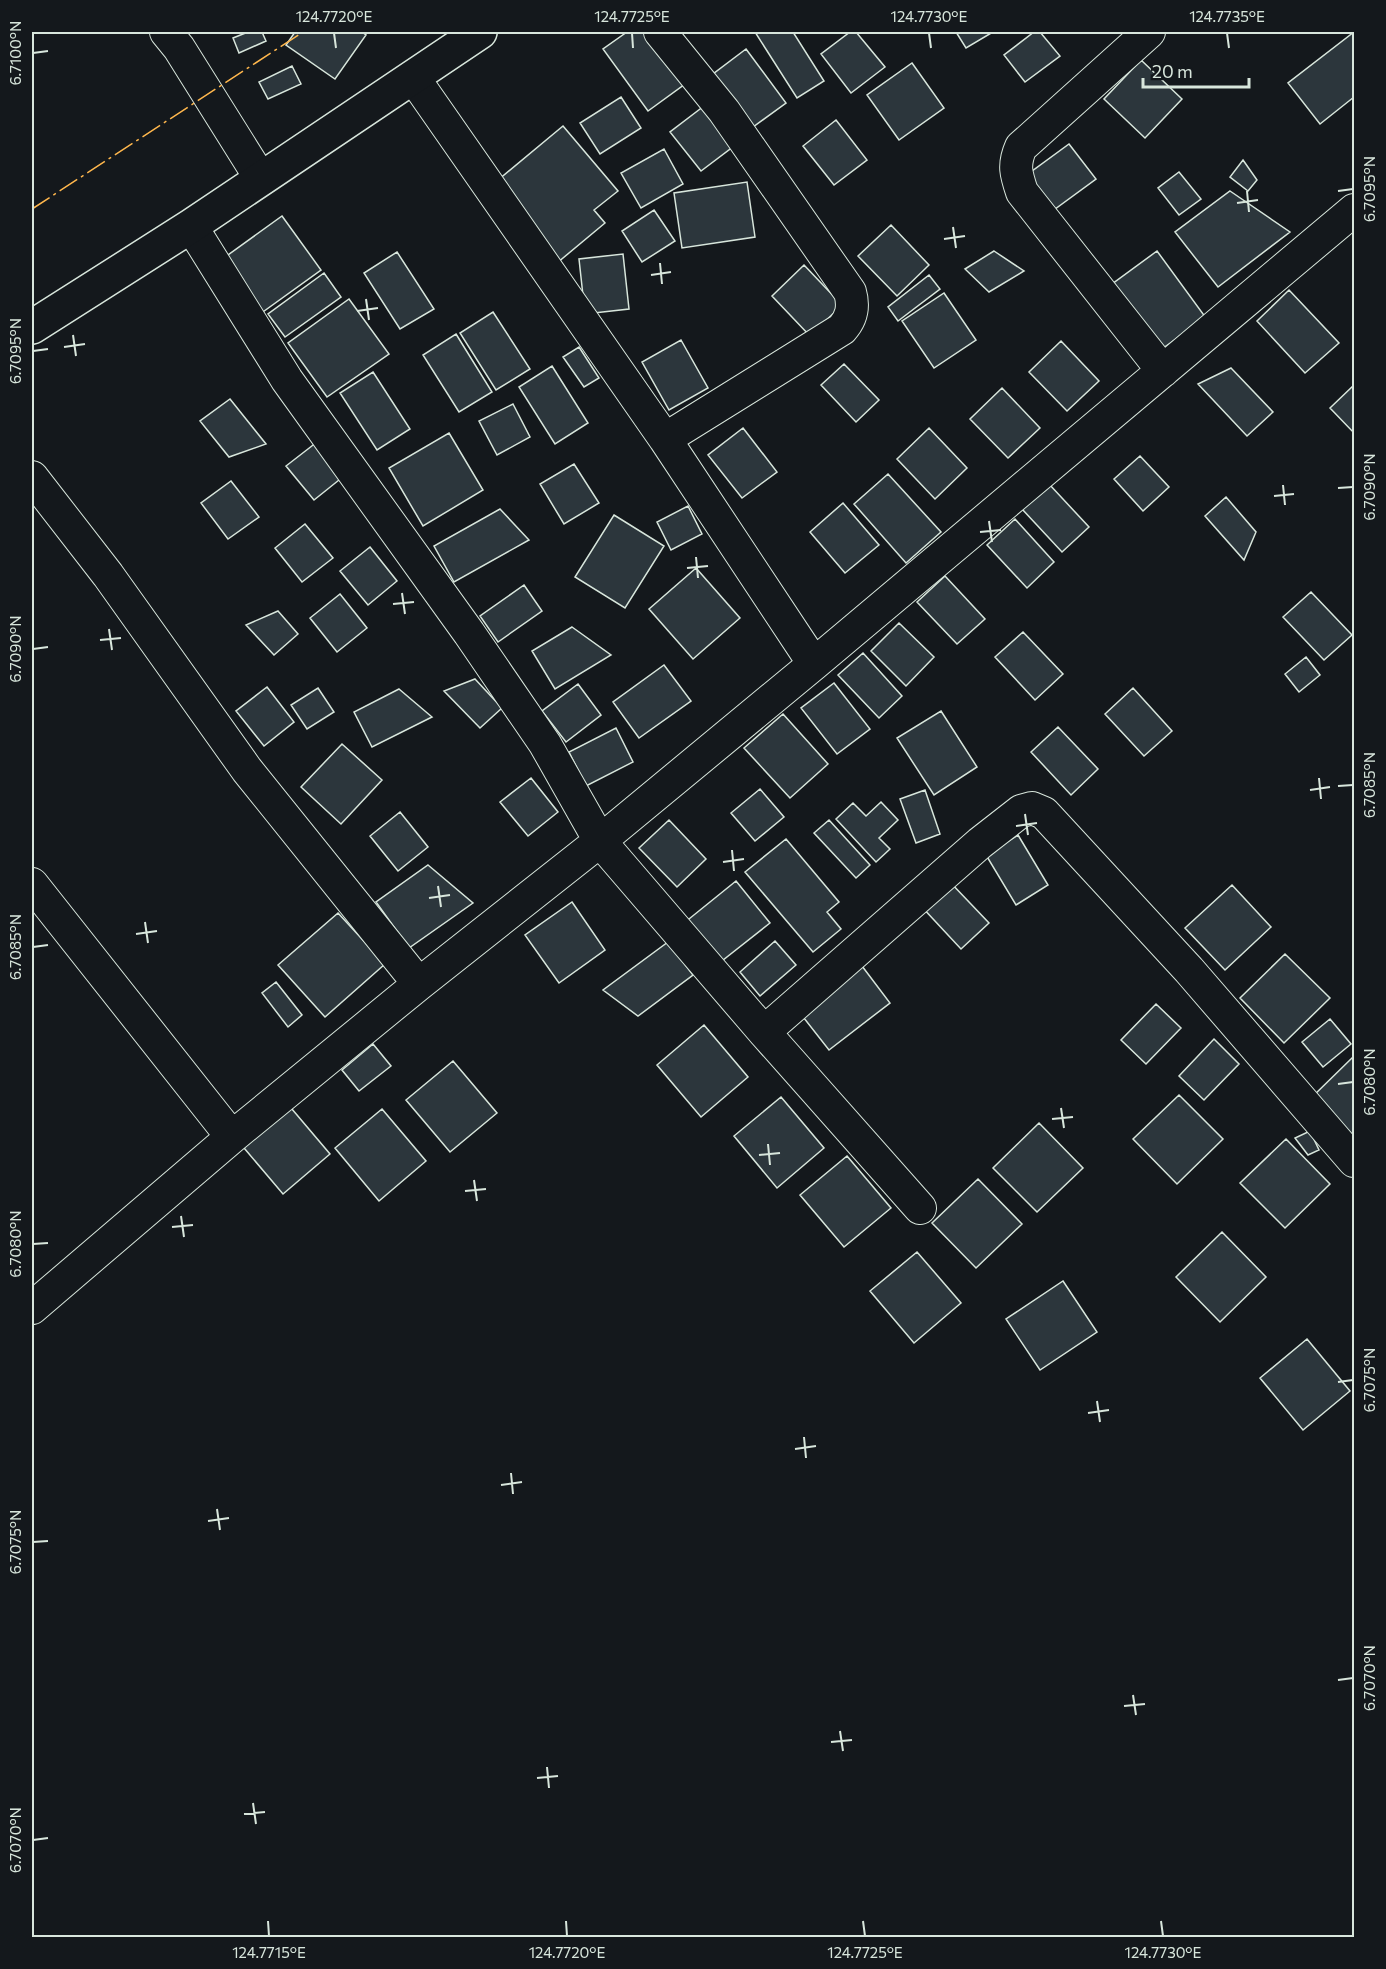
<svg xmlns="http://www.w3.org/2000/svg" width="1386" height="1969" font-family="Commissioner,sans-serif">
  <rect width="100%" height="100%" fill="#14181c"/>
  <!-- building -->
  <path fill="#2c363c" stroke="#d8e6dc" stroke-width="1.5" d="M 248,32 L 262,32 L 266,41 L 239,53 L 233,38 Z
    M 295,32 L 362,32 L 366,35 L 335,79 L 286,45 Z
    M 627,32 L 648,32 L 685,84 L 648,111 L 603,49 Z
    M 755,32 L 793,32 L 824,81 L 797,98 Z
    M 850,32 L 856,32 L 885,67 L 851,93 L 821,54 Z
    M 956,32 L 993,32 L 966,48 Z
    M 1034,32 L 1040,32 L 1060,56 L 1025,82 L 1004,55 Z
    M 1354,32 L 1354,97 L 1320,124 L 1288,83 Z
    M 746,49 L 786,103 L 753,127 L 713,74 Z
    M 1141,60 L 1182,99 L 1145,138 L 1104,99 Z
    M 912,63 L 944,108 L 899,140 L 867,95 Z
    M 292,66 L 301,84 L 268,99 L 259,82 Z
    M 621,97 L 641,128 L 600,154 L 580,123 Z
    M 704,106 L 734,146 L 701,171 L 670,132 Z
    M 836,120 L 867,160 L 834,185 L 803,146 Z
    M 563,126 L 618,191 L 594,210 L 605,223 L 557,263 L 492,185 Z
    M 1069,144 L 1096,179 L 1051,212 L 1024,177 Z
    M 664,149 L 683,184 L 641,208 L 621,173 Z
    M 1243,160 L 1257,180 L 1248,191 L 1230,177 Z
    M 1179,172 L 1201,199 L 1179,215 L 1158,188 Z
    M 747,182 L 755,237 L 682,248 L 674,193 Z
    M 1230,191 L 1290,232 L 1218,287 L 1175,232 Z
    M 654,210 L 675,241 L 642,262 L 622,231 Z
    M 282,216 L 321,270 L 260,314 L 221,260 Z
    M 891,225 L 929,265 L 897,296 L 858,256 Z
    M 994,251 L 1024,271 L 989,292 L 965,269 Z
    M 1157,251 L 1206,318 L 1156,353 L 1108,287 Z
    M 397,252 L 434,309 L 400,329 L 364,273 Z
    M 623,254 L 629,309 L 585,314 L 579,259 Z
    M 804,265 L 842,305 L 810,336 L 772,296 Z
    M 324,273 L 341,297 L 285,337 L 268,314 Z
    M 929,275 L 940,289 L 898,321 L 888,307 Z
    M 1289,290 L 1339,343 L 1305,373 L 1257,321 Z
    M 944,293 L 976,340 L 934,368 L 902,321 Z
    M 349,299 L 389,354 L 327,397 L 288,343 Z
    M 493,312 L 530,369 L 496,390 L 460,333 Z
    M 456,334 L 492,392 L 459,412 L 423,355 Z
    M 681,340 L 708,388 L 669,410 L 642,362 Z
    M 1061,341 L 1099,381 L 1067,411 L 1029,372 Z
    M 579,347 L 599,378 L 584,387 L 563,357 Z
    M 844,364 L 879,400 L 856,422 L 821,385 Z
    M 552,366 L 588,423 L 555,444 L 519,387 Z
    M 1231,368 L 1273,412 L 1247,436 L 1198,384 Z
    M 373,372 L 410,429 L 377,450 L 340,393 Z
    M 1354,385 L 1354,433 L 1330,408 Z
    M 1002,388 L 1040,428 L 1008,458 L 970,419 Z
    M 230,399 L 266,444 L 229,457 L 200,421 Z
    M 513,404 L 530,437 L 497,455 L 479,421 Z
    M 743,428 L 777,472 L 742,498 L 708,455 Z
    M 929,428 L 967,468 L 935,499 L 897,459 Z
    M 449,433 L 483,490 L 423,526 L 389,468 Z
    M 317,442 L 344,476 L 314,500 L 286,466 Z
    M 1140,456 L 1169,487 L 1143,511 L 1114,479 Z
    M 574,464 L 599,503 L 564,524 L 540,484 Z
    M 888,474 L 941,532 L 906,563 L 854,504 Z
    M 231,481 L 259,517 L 228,539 L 201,503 Z
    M 1049,484 L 1089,527 L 1062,552 L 1022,509 Z
    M 1226,497 L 1256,532 L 1244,560 L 1205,516 Z
    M 843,503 L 879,545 L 845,573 L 810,532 Z
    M 688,506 L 702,534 L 671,550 L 657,522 Z
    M 500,509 L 529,540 L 454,582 L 434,546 Z
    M 614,515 L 664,546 L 625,608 L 575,577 Z
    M 1015,519 L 1054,562 L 1027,588 L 987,545 Z
    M 305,524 L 333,558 L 302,582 L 275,548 Z
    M 370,547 L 397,581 L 368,605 L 340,571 Z
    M 696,568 L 740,618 L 693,659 L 649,609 Z
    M 945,576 L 985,619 L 957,644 L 917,602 Z
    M 524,585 L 542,611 L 498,642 L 480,616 Z
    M 1311,592 L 1352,635 L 1324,660 L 1283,617 Z
    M 340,594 L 367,628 L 337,652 L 310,618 Z
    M 278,611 L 298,634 L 274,655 L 246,625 Z
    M 899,623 L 934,657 L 906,686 L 871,651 Z
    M 572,627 L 611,655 L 555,689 L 532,651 Z
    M 1023,632 L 1063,674 L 1035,700 L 995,657 Z
    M 863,653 L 902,696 L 879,718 L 838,675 Z
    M 1306,657 L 1320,675 L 1299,692 L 1285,674 Z
    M 664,665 L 691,701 L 639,738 L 613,702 Z
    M 475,679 L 502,708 L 480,728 L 444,691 Z
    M 834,683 L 870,729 L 837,754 L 801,708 Z
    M 578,684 L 601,715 L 566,742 L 542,711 Z
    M 267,687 L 294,722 L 264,746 L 236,711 Z
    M 318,688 L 334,712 L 307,729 L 291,705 Z
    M 1133,688 L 1172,731 L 1144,756 L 1105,714 Z
    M 399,689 L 432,717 L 372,747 L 354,712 Z
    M 941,711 L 977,767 L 934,795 L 897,738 Z
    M 783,714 L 828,764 L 790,798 L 744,748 Z
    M 1058,727 L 1098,769 L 1071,795 L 1031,752 Z
    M 616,728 L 633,762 L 586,786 L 569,752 Z
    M 342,744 L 382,780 L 341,824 L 301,787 Z
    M 531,778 L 558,812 L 528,836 L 500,802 Z
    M 760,789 L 784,817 L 755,841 L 731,813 Z
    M 925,790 L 940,834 L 916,843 L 900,799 Z
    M 881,802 L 898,820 L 879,838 L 890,849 L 876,862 L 836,819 L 853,803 L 866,816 Z
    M 400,812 L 428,847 L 398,871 L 370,836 Z
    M 669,820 L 706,859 L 677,887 L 639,848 Z
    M 829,820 L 870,865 L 856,878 L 814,833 Z
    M 1018,835 L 1048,885 L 1016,905 L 986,855 Z
    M 786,839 L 839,902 L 827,912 L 841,929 L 813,952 L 745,872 Z
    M 428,865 L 473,903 L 409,948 L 376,902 Z
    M 736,881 L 770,923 L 718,964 L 684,923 Z
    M 949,881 L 989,923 L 961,949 L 921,906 Z
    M 1232,885 L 1271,927 L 1225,970 L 1185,928 Z
    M 572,902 L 605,950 L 559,983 L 525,935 Z
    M 338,913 L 385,964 L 325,1017 L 278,965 Z
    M 775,941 L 796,965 L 760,996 L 740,972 Z
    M 668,942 L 693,975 L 638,1016 L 603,990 Z
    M 1285,954 L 1330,998 L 1284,1043 L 1240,998 Z
    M 862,966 L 890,1003 L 829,1050 L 800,1013 Z
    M 276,982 L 302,1015 L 288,1027 L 262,993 Z
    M 1156,1004 L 1181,1028 L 1146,1064 L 1121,1040 Z
    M 1330,1019 L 1351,1044 L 1323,1067 L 1302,1042 Z
    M 704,1025 L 748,1077 L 701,1117 L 657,1065 Z
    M 1214,1039 L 1239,1064 L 1204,1100 L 1179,1076 Z
    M 373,1044 L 391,1066 L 359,1091 L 342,1070 Z
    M 1353,1057 L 1354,1058 L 1354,1144 L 1308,1101 Z
    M 453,1061 L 497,1113 L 450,1152 L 406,1100 Z
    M 1179,1095 L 1223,1139 L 1177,1184 L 1133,1139 Z
    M 781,1097 L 824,1148 L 777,1188 L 734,1136 Z
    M 286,1102 L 330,1154 L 283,1194 L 239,1142 Z
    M 382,1109 L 426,1161 L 379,1201 L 335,1148 Z
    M 1039,1123 L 1083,1168 L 1037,1212 L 993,1168 Z
    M 1310,1131 L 1319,1150 L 1308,1155 L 1295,1138 Z
    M 1286,1139 L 1330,1184 L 1285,1228 L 1240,1183 Z
    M 847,1156 L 891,1208 L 844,1247 L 800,1195 Z
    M 978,1179 L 1022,1224 L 976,1268 L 932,1223 Z
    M 1222,1232 L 1266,1277 L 1220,1322 L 1176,1277 Z
    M 917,1252 L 961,1303 L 914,1343 L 870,1291 Z
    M 1063,1281 L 1097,1332 L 1040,1370 L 1006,1319 Z
    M 1307,1339 L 1350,1391 L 1303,1430 L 1260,1378 Z"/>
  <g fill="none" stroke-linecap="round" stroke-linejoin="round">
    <!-- minor casing -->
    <g stroke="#d8e6dc" stroke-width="34">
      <path id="minor" d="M 166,32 L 179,48 L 261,179
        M 660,32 L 724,111 L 850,292 C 854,306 852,318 842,329 L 665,439
        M 1149,32 L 1021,147 C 1013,165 1016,174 1022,192 L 1163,371
        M 413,77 L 665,439 L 814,664
        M 191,226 L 287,380 L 469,633 L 545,744 L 600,841 L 764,1032 L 920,1208
        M 32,477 L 108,575 L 247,770 L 419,984
        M 32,884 L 232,1137
        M 764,1032 L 980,843 L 1021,811 L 1032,808 L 1044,813 L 1189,970 L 1354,1161
        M 32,1308 L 232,1137 L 419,984 L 600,841 L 814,664 L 1354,210"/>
    </g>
    <!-- trunk casing -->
    <g stroke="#d8e6dc" stroke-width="36">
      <path id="trunk" d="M 32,327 L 191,226 L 480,32"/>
    </g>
    <!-- minor -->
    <use href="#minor" stroke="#14181c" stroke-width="32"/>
    <!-- trunk -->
    <use href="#trunk" stroke="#14181c" stroke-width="33"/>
    <!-- power -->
    <path stroke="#ffb74d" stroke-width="1.5" stroke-dasharray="21 4.5 3 4.5" stroke-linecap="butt" d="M 32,209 L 303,32"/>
  </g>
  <!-- ticks -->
  <path fill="none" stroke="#d8e6dc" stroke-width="2" d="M 334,33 L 336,48M 632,33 L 633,48M 929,33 L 931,48M 1227,33 L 1229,48M 33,53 L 48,51M 1247,191 L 1249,212M 1338,191 L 1353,189M 1237,203 L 1258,200M 953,227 L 956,248M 944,239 L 965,236M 660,263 L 662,284M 651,275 L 671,272M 366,299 L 369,320M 357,311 L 378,308M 73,335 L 76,356M 64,347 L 85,344M 33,351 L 48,349M 1283,485 L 1285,505M 1338,488 L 1353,487M 1274,496 L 1294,494M 989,521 L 992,542M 980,532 L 1001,530M 696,557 L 698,578M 687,568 L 708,566M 402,593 L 405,614M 393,604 L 414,602M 109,629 L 112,650M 100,640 L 121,638M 33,649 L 48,647M 1319,778 L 1321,799M 1338,786 L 1353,785M 1310,790 L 1330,787M 1025,814 L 1028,835M 1016,826 L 1037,823M 732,850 L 734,871M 723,862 L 744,859M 438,886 L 441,907M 429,898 L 450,895M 145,922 L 148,943M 136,934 L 157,931M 33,947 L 48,945M 1338,1084 L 1353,1082M 1061,1108 L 1064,1128M 1052,1119 L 1073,1117M 768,1144 L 770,1165M 759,1155 L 780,1153M 474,1180 L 477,1201M 465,1191 L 486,1189M 181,1216 L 184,1237M 172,1227 L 193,1225M 33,1244 L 48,1243M 1338,1382 L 1353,1380M 1097,1401 L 1100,1422M 1088,1413 L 1109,1410M 804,1437 L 806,1458M 795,1449 L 816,1446M 511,1473 L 513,1494M 501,1485 L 522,1482M 217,1509 L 220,1530M 208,1521 L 229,1518M 33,1542 L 48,1541M 1338,1680 L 1353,1678M 1133,1695 L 1136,1715M 1124,1706 L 1145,1704M 840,1731 L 843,1751M 831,1742 L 852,1740M 547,1767 L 549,1788M 537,1778 L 558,1776M 253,1803 L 256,1824M 244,1814 L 265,1812M 33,1840 L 48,1838M 268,1921 L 269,1936M 566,1921 L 567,1936M 863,1921 L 865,1936M 1161,1921 L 1163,1936"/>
  <!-- border -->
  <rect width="1386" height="1969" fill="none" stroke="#14181c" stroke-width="66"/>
  <!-- scale -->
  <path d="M1143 78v9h106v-9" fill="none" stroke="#d8e6dc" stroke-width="3"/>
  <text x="1152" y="78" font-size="18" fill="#d8e6dc" stroke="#14181c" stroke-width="4.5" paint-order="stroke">20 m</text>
  <rect x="33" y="33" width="1320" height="1903" fill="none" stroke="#d8e6dc" stroke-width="2"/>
  <g font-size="15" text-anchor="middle" fill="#d8e6dc">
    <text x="334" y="22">124.7720°E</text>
    <text x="632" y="22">124.7725°E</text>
    <text x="929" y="22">124.7730°E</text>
    <text x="1227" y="22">124.7735°E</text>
    <text transform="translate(16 53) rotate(-90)" y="5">6.7100°N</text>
    <text transform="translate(1370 189) rotate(-90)" y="5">6.7095°N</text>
    <text transform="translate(16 351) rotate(-90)" y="5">6.7095°N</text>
    <text transform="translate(1370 487) rotate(-90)" y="5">6.7090°N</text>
    <text transform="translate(16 649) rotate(-90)" y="5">6.7090°N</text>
    <text transform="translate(1370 785) rotate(-90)" y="5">6.7085°N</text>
    <text transform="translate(16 947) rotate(-90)" y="5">6.7085°N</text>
    <text transform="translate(1370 1082) rotate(-90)" y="5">6.7080°N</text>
    <text transform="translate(16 1244) rotate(-90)" y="5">6.7080°N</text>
    <text transform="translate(1370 1380) rotate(-90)" y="5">6.7075°N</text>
    <text transform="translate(16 1542) rotate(-90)" y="5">6.7075°N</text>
    <text transform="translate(1370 1678) rotate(-90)" y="5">6.7070°N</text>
    <text transform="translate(16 1840) rotate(-90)" y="5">6.7070°N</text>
    <text x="269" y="1958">124.7715°E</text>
    <text x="567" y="1958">124.7720°E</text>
    <text x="865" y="1958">124.7725°E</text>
    <text x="1163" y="1958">124.7730°E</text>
  </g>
</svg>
